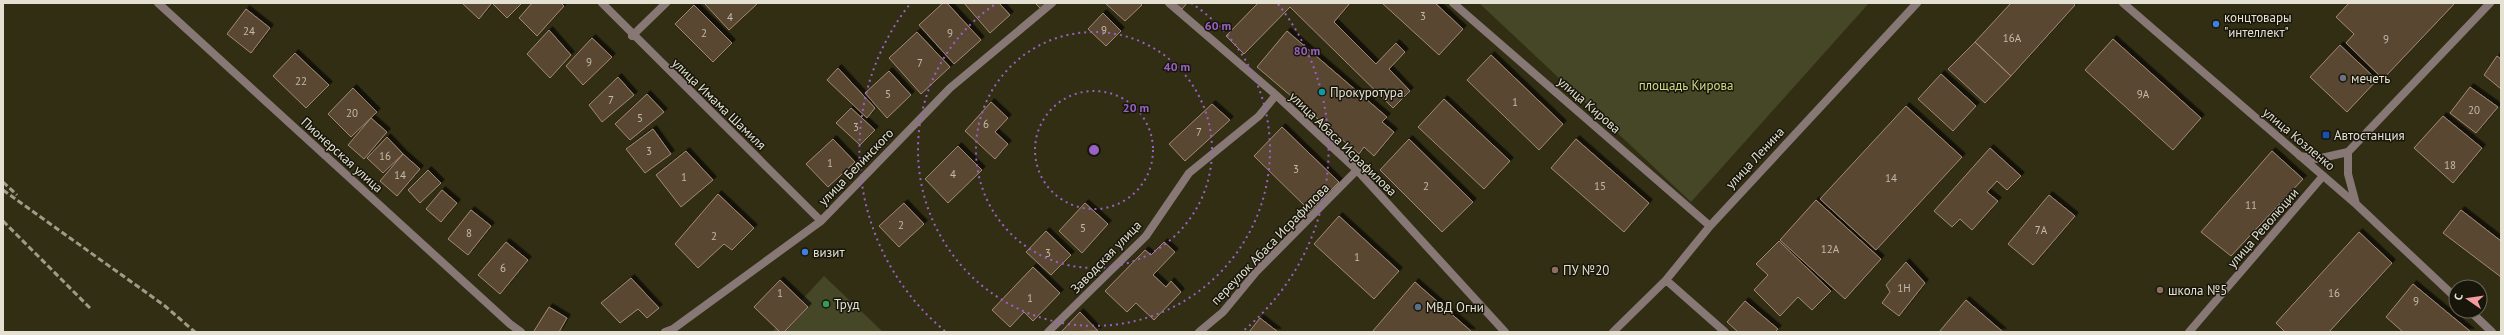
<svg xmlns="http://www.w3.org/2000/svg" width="2504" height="335" font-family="'PT Sans',sans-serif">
  <defs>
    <filter id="shadow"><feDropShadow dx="3.5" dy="-3.5" stdDeviation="0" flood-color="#0009"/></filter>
  </defs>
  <rect width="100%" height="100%" fill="#322e14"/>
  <!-- green -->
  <path fill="#464727" d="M 1479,3 L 1869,3 L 1691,202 Z
    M 824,276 L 883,332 L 772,332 Z"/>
  <!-- building -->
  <path fill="#5a4633" stroke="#a18a75" filter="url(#shadow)" d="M 462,3 L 490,3 L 491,4 L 479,19 Z
    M 492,3 L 522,3 L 507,18 Z
    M 532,3 L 561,3 L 564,6 L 537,36 L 519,18 Z
    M 704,3 L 758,3 L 729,30 Z
    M 943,3 L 947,3 L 981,40 L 954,64 L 919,25 Z
    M 964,3 L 999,3 L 1010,15 L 990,33 Z
    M 1035,3 L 1046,3 L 1041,9 Z
    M 1105,3 L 1140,3 L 1142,5 L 1125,21 Z
    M 1175,3 L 1187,3 L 1182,9 Z
    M 1258,3 L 1350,3 L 1334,22 L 1376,64 L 1396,43 L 1405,52 L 1389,69 L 1410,91 L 1393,108 L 1290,7 L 1244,54 L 1226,36 Z
    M 1382,3 L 1435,3 L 1463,29 L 1439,55 Z
    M 2011,3 L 2073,3 L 2075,5 L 2011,76 L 1975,42 Z
    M 2349,3 L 2455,3 L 2383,79 L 2346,43 L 2354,34 L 2336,17 Z
    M 694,5 L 732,43 L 713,62 L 675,24 Z
    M 246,9 L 270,28 L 251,53 L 227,34 Z
    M 1103,13 L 1121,31 L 1106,46 L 1088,29 Z
    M 549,30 L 571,55 L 550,78 L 527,54 Z
    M 1287,31 L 1387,117 L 1382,122 L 1394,132 L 1374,156 L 1364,147 L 1359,154 L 1257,67 Z
    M 917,32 L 950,67 L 921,94 L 889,58 Z
    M 592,38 L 612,57 L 583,85 L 566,66 Z
    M 2113,39 L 2201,118 L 2173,150 L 2085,70 Z
    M 1975,42 L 2011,76 L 1985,103 L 1948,69 Z
    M 2340,45 L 2377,80 L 2347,112 L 2310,77 Z
    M 295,53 L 329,85 L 306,108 L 273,76 Z
    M 1491,55 L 1563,124 L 1539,150 L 1467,80 Z
    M 2497,56 L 2501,59 L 2501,89 L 2484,75 Z
    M 838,68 L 875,108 L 867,118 L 827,80 Z
    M 889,71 L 911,95 L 887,118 L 865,93 Z
    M 1941,74 L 1976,106 L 1953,131 L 1918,99 Z
    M 618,77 L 634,95 L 602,122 L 589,105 Z
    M 2470,87 L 2498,107 L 2476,133 L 2450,113 Z
    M 353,88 L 377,112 L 351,137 L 328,114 Z
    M 647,94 L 664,112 L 630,140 L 615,124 Z
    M 1444,99 L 1510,161 L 1484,189 L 1418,127 Z
    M 991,102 L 1008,118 L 995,132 L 1008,144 L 995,159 L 965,131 Z
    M 1212,104 L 1230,120 L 1185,161 L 1169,144 Z
    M 1906,106 L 1962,157 L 1876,250 L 1820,199 Z
    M 851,108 L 875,130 L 860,145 L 836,123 Z
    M 2443,116 L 2482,148 L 2453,183 L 2414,148 Z
    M 371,118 L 387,132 L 364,159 L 348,145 Z
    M 1282,127 L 1339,182 L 1310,211 L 1254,156 Z
    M 653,129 L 671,154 L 645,173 L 626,149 Z
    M 387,137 L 403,154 L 383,173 L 367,158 Z
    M 833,139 L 855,162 L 828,187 L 806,164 Z
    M 1409,139 L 1473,202 L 1442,232 L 1380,170 Z
    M 1576,139 L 1649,203 L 1624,232 L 1551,168 Z
    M 958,146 L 982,170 L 948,203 L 925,179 Z
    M 1990,148 L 2021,176 L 2007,190 L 1997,181 L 1987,192 L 1998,201 L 1972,230 L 1960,219 L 1952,227 L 1934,211 Z
    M 686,151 L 713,180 L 681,207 L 656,175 Z
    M 2272,151 L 2303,179 L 2231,256 L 2201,232 Z
    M 403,154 L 420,169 L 397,196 L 380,181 Z
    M 428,170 L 441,183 L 420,203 L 408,190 Z
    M 442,190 L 457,203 L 441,222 L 426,209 Z
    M 718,194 L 754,228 L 732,250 L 724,244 L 698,268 L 675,244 Z
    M 2049,195 L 2075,216 L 2033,265 L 2008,244 Z
    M 1816,200 L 1881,259 L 1845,299 L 1780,240 Z
    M 904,203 L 924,224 L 899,247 L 879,226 Z
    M 1085,203 L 1108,224 L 1082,253 L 1059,231 Z
    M 471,210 L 491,226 L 468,255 L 448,239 Z
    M 2461,210 L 2501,241 L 2501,277 L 2443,233 Z
    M 1339,216 L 1399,271 L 1374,299 L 1314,244 Z
    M 1046,231 L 1071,255 L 1051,275 L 1026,252 Z
    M 2359,232 L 2392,263 L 2329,332 L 2285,332 L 2276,323 Z
    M 1779,241 L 1831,291 L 1812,310 L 1798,297 L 1780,316 L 1754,290 L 1768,275 L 1756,264 Z
    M 506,242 L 528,260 L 500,294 L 478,275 Z
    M 1164,242 L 1175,252 L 1153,275 L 1166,287 L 1171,281 L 1181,292 L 1154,320 L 1136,303 L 1127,312 L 1105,291 L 1145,250 L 1151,255 Z
    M 1906,262 L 1925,283 L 1899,316 L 1882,303 L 1890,292 L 1886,285 Z
    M 1033,267 L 1060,293 L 1033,321 L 1024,312 L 1010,327 L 992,310 Z
    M 631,278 L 659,308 L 647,318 L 638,309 L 620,323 L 601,303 Z
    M 780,280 L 808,307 L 784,332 L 780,332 L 754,307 Z
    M 1415,282 L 1472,332 L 1372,332 Z
    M 2413,284 L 2471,332 L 2403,332 L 2386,317 Z
    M 1966,300 L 2003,332 L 1939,332 Z
    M 1745,301 L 1778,329 L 1775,332 L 1738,332 L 1727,322 Z
    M 549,307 L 567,318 L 559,332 L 536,332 L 534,331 Z
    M 1080,312 L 1098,331 L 1061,332 Z
    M 1260,318 L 1278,332 L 1249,332 Z"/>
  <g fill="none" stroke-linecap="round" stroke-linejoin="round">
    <!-- minor -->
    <path stroke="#877876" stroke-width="8" d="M 158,3 L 510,324 L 521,332
      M 602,3 L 821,221
      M 1169,3 L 1276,95 L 1357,170 L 1505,332
      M 1453,3 L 1710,226
      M 632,36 L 666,3
      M 1666,280 L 1725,332
      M 665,332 L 673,329 L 821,221 L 950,88 L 1052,3
      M 1048,332 L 1146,236 L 1189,173 L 1259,116 L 1276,95
      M 1199,332 L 1223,312 L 1256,272 L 1357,170
      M 1613,332 L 1666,280 L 1710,226 L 1917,3
      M 2189,332 L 2323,176"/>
    <!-- tertiary -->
    <path stroke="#877876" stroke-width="8" d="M 2123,3 L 2357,205 L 2456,298
      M 2348,152 L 2348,174 L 2356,204
      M 2300,156 L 2317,159 L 2348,152 L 2490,3
      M 2470,311 L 2492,332"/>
    <!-- rail -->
    <path stroke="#9f9b88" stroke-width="3" stroke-dasharray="6 3" stroke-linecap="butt" d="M 3,182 L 17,195
      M 3,190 L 165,306 L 195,332
      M 3,221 L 91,309"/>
  </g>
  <!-- distance rings -->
  <g fill="none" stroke="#9a62c5" stroke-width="2" stroke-dasharray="2 4">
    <circle cx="1094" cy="150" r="59"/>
    <circle cx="1094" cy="150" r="118"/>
    <path d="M1191 3A176 176 0 1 1 997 3"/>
    <path d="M945 331A235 235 0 0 1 910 4M1278 4A235 235 0 0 1 1243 331"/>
  </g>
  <!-- markers -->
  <g fill="#3f7fe0" stroke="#18160b" stroke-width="1.5">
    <circle cx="2216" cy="24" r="4"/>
    <circle cx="805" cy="252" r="4"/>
  </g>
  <circle fill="#6b7280" stroke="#18160b" stroke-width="1.5" cx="2343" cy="78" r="4"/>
  <circle fill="#0f9aa8" stroke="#18160b" stroke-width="1.5" cx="1322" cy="92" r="4"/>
  <rect fill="#1a4fb4" stroke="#18160b" stroke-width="1.5" x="2322" y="131" width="8" height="8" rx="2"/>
  <g fill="#8d6e63" stroke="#18160b" stroke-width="1.5">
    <circle cx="1555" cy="270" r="4"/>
    <circle cx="2160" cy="290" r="4"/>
  </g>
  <circle fill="#2e9e5b" stroke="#18160b" stroke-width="1.5" cx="826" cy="304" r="4"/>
  <circle fill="#5c6f8a" stroke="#18160b" stroke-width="1.5" cx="1418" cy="307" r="4"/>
  <g text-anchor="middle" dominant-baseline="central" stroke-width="3" stroke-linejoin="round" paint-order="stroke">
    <!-- number labels -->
    <g font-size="11" fill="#c2baaa">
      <text x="1423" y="16">3</text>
      <text x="730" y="17">4</text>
      <text x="1104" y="30">9</text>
      <text x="249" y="31">24</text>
      <text x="704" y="33">2</text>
      <text x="950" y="33">9</text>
      <text x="2012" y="38">16А</text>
      <text x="2386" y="39">9</text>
      <text x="589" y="62">9</text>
      <text x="920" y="63">7</text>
      <text x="301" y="81">22</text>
      <text x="888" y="94">5</text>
      <text x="2143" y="94">9А</text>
      <text x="611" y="100">7</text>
      <text x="1515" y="102">1</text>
      <text x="2474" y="110">20</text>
      <text x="352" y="113">20</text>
      <text x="640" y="118">5</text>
      <text x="986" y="124">6</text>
      <text x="856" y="127">3</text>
      <text x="1199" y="132">7</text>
      <text x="649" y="151">3</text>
      <text x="385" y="156">16</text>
      <text x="830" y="163">1</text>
      <text x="2450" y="165">18</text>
      <text x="1296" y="169">3</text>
      <text x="953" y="174">4</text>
      <text x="400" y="175">14</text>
      <text x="684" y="177">1</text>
      <text x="1891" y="178">14</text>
      <text x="1426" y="186">2</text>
      <text x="1600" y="186">15</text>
      <text x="2251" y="205">11</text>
      <text x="901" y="225">2</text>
      <text x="1083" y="228">5</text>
      <text x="2041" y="230">7А</text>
      <text x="469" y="233">8</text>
      <text x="714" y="236">2</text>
      <text x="1830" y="249">12А</text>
      <text x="1048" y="253">3</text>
      <text x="1357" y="257">1</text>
      <text x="503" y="268">6</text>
      <text x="1904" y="288">1Н</text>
      <text x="780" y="293">1</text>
      <text x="2334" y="293">16</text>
      <text x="1030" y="298">1</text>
      <text x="2416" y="301">9</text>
    </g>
    <!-- poi labels -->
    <g font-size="13" fill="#e4e1d2" stroke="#18160b" text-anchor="start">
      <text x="2224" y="17">концтовары<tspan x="2224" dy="15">"интеллект"</tspan></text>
      <text x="2351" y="78">мечеть</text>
      <text x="1330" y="92">Прокуротура</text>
      <text x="2334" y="135">Автостанция</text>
      <text x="813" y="252">визит</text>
      <text x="1563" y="270">ПУ №20</text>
      <text x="2168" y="290">школа №5</text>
      <text x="834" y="304">Труд</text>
      <text x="1426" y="307">МВД Огни</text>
    </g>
    <!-- park labels -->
    <g font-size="13" fill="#d4d884" stroke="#18160b">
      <text x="1686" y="85">площадь Кирова</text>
    </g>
    <!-- street labels -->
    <g font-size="13" fill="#e4e1d2" stroke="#18160b">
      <text transform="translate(719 104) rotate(44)">улица Имама Шамиля</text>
      <text transform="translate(1589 105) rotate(41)">улица Кирова</text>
      <text transform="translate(2299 139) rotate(40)">улица Козленко</text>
      <text transform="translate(1343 144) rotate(44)">улица Абаса Исрафилова</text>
      <text transform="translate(342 155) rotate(42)">Пионерская улица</text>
      <text transform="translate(1755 158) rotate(-47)">улица Ленина</text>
      <text transform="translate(856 167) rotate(-46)">улица Белинского</text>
      <text transform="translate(2263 228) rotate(-49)">улица Революции</text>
      <text transform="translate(1270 244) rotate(-46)">переулок Абаса Исрафилова</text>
      <text transform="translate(1106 257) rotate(-46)">Заводская улица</text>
    </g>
  </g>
  <circle cx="1094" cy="150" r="6" fill="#9a62c5" stroke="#18160b" stroke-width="2"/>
  <g font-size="12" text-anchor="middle" font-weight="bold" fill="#9a62c5" stroke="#18160b" stroke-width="3" stroke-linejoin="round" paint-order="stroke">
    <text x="1218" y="30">60 m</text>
    <text x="1307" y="55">80 m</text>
    <text x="1177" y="71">40 m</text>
    <text x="1136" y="112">20 m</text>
  </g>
  <!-- border -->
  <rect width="2504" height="335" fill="none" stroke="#e4e1d2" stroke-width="8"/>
  <!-- north arrow -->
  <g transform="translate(2468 299) rotate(283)"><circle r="19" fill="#18160b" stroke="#6a675b"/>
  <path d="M0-3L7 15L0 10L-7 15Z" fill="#f49b9f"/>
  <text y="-6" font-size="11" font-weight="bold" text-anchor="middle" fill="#e4e1d2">С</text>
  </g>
</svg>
